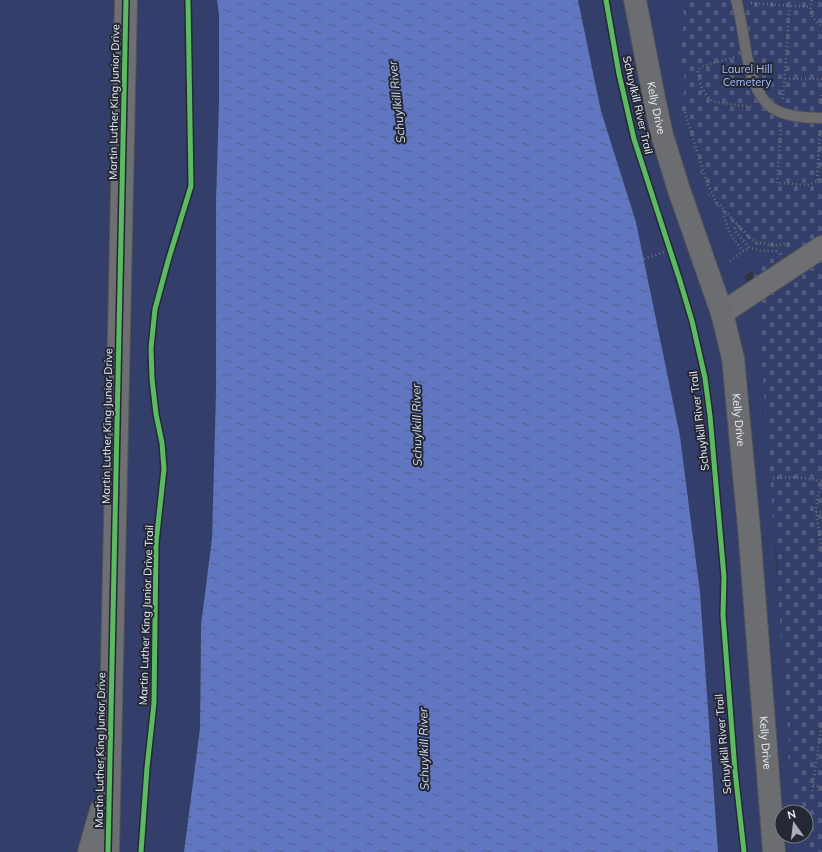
<svg xmlns="http://www.w3.org/2000/svg" width="822" height="852" font-family="Mulish,sans-serif">
<style>
.cemetery{fill:url(#cemetery-stones)}
.park{fill:#333f6a}
.water{fill:url(#water-ripples)}
.lines{fill:none;stroke-linecap:round;stroke-linejoin:round}
.service-casing{stroke:#515357;stroke-width:12}
.secondary-casing{stroke:#515357;stroke-width:24}
.primary-casing{stroke:#515357;stroke-width:24}
.path{stroke:#6d6e71;stroke-width:2.5;stroke-dasharray:1 3;stroke-linecap:butt}
.service{stroke:#6c6c6f;stroke-width:10}
.secondary{stroke:#6e6f72;stroke-width:22}
.primary{stroke:#6c6d71;stroke-width:22}
.cycleway-casing{stroke:#242834;stroke-width:8}
.cycleway{stroke:#5cba63;stroke-width:5}
.labels{text-anchor:middle;stroke-width:4;stroke-linejoin:round;paint-order:stroke}
.park-label{font-size:11px;fill:#a6bbfb;stroke:#242834}
.street-label{font-size:11px;fill:#eceff7;stroke:#242834}
.water-label{font-size:12px;font-style:italic;fill:#d1d8ee;stroke:#242834}
</style>
<defs>
<pattern id="cemetery-stones" width="16" height="16" patternUnits="userSpaceOnUse"><rect width="16" height="16" fill="#333f6a"/><path d="M2 7V4a2 2 0 0 1 4 0v3zM10 15v-3a2 2 0 0 1 4 0v3z" fill="#515b80"/></pattern>
<pattern id="water-ripples" width="26" height="14" patternUnits="userSpaceOnUse"><rect width="26" height="14" fill="#6076c0"/><path d="M2 4q2-2 4 0t4 0M15 11q2-2 4 0t4 0" fill="none" stroke="#55618b"/></pattern>
</defs>
<rect width="100%" height="100%" fill="#32343a"/>
<!-- cemetery -->
<path class="cemetery" d="M660,0H822V852H811L804,836H806V812H793L790,804L776,553L749,329L755,248L709,198L704,190L671,84Z"/>
<!-- park -->
<g class="park">
<path d="M0,0H217L219,15V101L216,200V391L212,538L201,625L200,728L184,852H0Z"/>
<path d="M578,0H680L684,14V24L678,55L684,72L685,85L681,108L706,190L712,201L749,240C760,248 771,250 784,247V252H782L744,276L767,310L762,313L759,321L788,733L790,747L788,758L791,785L790,804L793,812H782V836H804L811,852H718L700,592L680,436L636,222L601,111Z"/>
</g>
<!-- water -->
<path class="water" d="M217,0H578L601,111L636,222L680,436L700,592L718,852H184L200,728L201,625L212,538L216,391V200L219,101V15Z"/>
<g class="lines">
<defs>
<path id="service" d="M736,0C746,31 744,86 771,107C784,117 806,118 822,118"/>
<g id="secondary">
<path d="M722,313L822,247"/>
<path d="M89,852L101,810"/>
<path d="M108,852L126,0"/>
</g>
<g id="primary">
<path id="s1" d="M635,0L654,98L662,135L679,190L722,313L733,358L749,528L774,852"/>
</g>
</defs>
<!-- service casing -->
<use href="#service" class="service-casing"/>
<!-- secondary casing -->
<use href="#secondary" class="secondary-casing"/>
<!-- primary casing -->
<use href="#primary" class="primary-casing"/>
<!-- path -->
<g class="path">
<path d="M812,0C808,11 812,20 822,26"/>
<path d="M751,3L810,7"/>
<path d="M734,57L701,67L698,70C698,81 704,97 715,102L751,107"/>
<path d="M785,79H822"/>
<path d="M783,99L790,0"/>
<path d="M821,104L822,95"/>
<path d="M685,112L707,183L716,201L748,236L756,242L769,245H779L791,243"/>
<path d="M781,126L777,183L808,185L822,179"/>
<path d="M817,180L820,131"/>
<path d="M724,216L730,234L743,251"/>
<path d="M738,225L735,228V231L750,248L761,251H778"/>
<path d="M644,259L670,250"/>
<path d="M730,261L743,251L750,248"/>
<path d="M773,478L796,477L822,481"/>
<path d="M822,484L817,499L816,512L822,552"/>
<path d="M816,512H822"/>
<path d="M813,785L822,787"/>
<path d="M812,791L822,721"/>
</g>
<!-- service -->
<use href="#service" class="service"/>
<!-- secondary -->
<use href="#secondary" class="secondary"/>
<!-- primary -->
<use href="#primary" class="primary"/>
<defs>
<g id="cycleway">
<path d="M606,0L619,74L634,139L680,281L692,321L705,378L710,416L724,577L723,615L735,771L744,852"/>
<path d="M108,852L126,0"/>
<path d="M141,852L147,768L154,703L156,543L164,469L162,443L156,414L152,379L151,348L155,309L168,261L191,186L188,0"/>
</g>
</defs>
<!-- cycleway casing -->
<use href="#cycleway" class="cycleway-casing"/>
<!-- cycleway -->
<use href="#cycleway" class="cycleway"/>
</g>
<g class="labels">
<!-- park labels -->
<g class="park-label">
<text x="747" y="73">Laurel Hill<tspan x="747" dy="13">Cemetery</tspan></text>
</g>
<!-- street labels -->
<g class="street-label">
<text transform="translate(114 102) rotate(-89)" y="4">Martin Luther King Junior Drive</text>
<text transform="translate(638 105) rotate(77)" y="4">Schuylkill River Trail</text>
<text dy="4" stroke="none"><textPath href="#s1" startOffset="110">Kelly Drive</textPath></text>
<text dy="4" stroke="none"><textPath href="#s1" startOffset="434">Kelly Drive</textPath></text>
<text transform="translate(699 421) rotate(-97)" y="4">Schuylkill River Trail</text>
<text transform="translate(107 426) rotate(-89)" y="4">Martin Luther King Junior Drive</text>
<text transform="translate(146 615) rotate(-88)" y="4">Martin Luther King Junior Drive Trail</text>
<text dy="4" stroke="none"><textPath href="#s1" startOffset="758">Kelly Drive</textPath></text>
<text transform="translate(723 744) rotate(-95)" y="4">Schuylkill River Trail</text>
<text transform="translate(100 750) rotate(-89)" y="4">Martin Luther King Junior Drive</text>
</g>
<!-- water labels -->
<g class="water-label">
<text transform="translate(397 102) rotate(-96)" y="4">Schuylkill River</text>
<text transform="translate(417 425) rotate(-91)" y="4">Schuylkill River</text>
<text transform="translate(424 749) rotate(-91)" y="4">Schuylkill River</text>
</g>
</g>
<!-- north arrow -->
<g transform="translate(794 824) rotate(346)"><circle r="19" fill="#242834" stroke="#747882"/>
<path d="M0-3L7 15L0 10L-7 15Z" fill="#abaeb5"/>
<text y="-6" font-size="11" font-weight="bold" text-anchor="middle" fill="#eceff7">N</text>
</g>
</svg>
